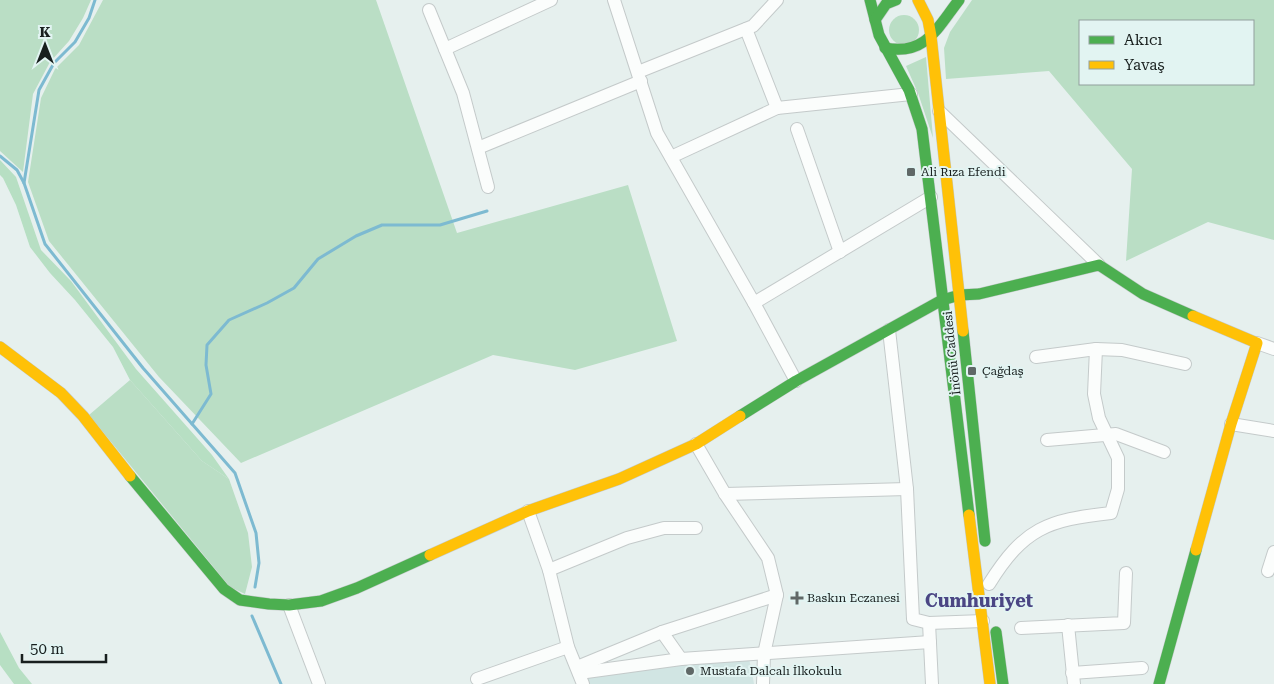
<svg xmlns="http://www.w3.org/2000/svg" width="1274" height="684" font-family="'Roboto Serif',serif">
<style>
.built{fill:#d1e5e3}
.green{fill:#badec5;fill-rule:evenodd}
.forest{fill:#b7dfc3}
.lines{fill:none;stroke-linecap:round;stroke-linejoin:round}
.stream{stroke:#7dbad1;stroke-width:3}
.street-casing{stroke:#c4caca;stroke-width:14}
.fast-casing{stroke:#c4caca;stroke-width:12}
.slow-casing{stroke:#c4caca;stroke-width:12}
.street{stroke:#fbfdfc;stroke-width:12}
.fast{stroke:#4caf50;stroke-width:11}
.slow{stroke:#ffc107;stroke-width:11}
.poi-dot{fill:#606867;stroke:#e2f4f2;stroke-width:2}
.labels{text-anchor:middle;stroke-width:4;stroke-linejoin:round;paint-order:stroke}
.poi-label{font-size:12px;fill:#181f1e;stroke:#e2f4f2;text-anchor:start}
.street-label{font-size:12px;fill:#181f1e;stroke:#e2f4f2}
.district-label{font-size:18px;font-weight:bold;fill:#4b4684;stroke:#e2f4f2}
</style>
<rect width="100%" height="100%" fill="#e6f0ee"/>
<!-- built -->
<path class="built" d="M749,658L754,684H588L586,674Z"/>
<!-- green -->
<g class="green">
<path d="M0,0H91L83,18L69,41L50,62L33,94L23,172L0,151Z"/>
<path d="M103,0H376L457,233L628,185L677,341L575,370L493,355L241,463L159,377L49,241L28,182L41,98L55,69L79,45Z"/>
<path d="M972,0H1274V240L1208,222L1126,261L1132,169L1049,71L946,79L944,48L950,32ZM1080,21H1253V84H1080Z"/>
<circle cx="904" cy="30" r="15"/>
<path d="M926,57L933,138L918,93L906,66Z"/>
<path d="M130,380L202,461L229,479L248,533L252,567L245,594L230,587L89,415Z"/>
</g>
<!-- forest -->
<g class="forest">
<path d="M0,160L16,177L41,250L71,281L136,369L212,455L229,479L202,461L130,380L113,347L75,300L50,273L30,247L16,205L3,178L0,175Z"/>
<path d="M0,632L19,668L32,684H14L0,665Z"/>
</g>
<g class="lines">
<!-- stream -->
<g class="stream">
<path d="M0,156L17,170L24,183L45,244L143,368L235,473L256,533L259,563L255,587"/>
<path d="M24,183L39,90L54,63L75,42L89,18L95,0"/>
<path d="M192,424L211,394L206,365L207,345L229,320L267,303L294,288L318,259L356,236L382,225H440L487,211"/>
<path d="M252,616L281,684"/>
</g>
<defs>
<g id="street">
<path d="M614,0L657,133L754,303L796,381"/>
<path d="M429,10L463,93L488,187"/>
<path d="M445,49L551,0"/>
<path d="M638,72L753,26L777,0"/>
<path d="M777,108L911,94"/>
<path d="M939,111L1099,265"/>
<path d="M797,129L840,252"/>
<path d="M478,148L641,81"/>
<path d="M671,157L777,108L746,29"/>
<path d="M754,303L931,197"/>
<path d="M889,330L907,489L913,619L929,623L932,684"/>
<path d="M1257,343L1274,349"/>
<path d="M1036,357L1096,349L1122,350L1185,364"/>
<path d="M1231,424L1274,431"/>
<path d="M1047,440L1116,434L1164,452"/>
<path d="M696,444L725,494L768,558L777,595L764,654L763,684"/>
<path d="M725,494L907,489"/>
<path d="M528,511L549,570L568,647L583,684"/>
<path d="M549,570L627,538L664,528H696"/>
<path d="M1268,571L1274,552"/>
<path d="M989,584C1024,528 1047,520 1111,513L1118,489V458L1099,418L1094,394L1096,349"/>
<path d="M289,605L319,684"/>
<path d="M929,623L983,621"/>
<path d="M1068,625L1074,684"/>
<path d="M1021,628L1124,623L1126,573"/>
<path d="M662,632L681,659"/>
<path d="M577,667L662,632L777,595"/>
<path d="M579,673L681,659L930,642"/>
<path d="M1072,673L1142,668"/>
<path d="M477,679L568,647"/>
</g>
<g id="fast">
<path d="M870,0L879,35L909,90L922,129L969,515"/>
<path d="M875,20L886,4L896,0"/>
<path d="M885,48C926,56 937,28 959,0"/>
<path d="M963,331L985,541"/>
<path d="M740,416L796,381L942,300L960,295L979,294L1099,265L1143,294L1193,316"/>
<path d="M130,476L224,589L240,600L269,604L289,605L321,601L357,588L430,555"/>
<path d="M996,632L1003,684"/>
<path d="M1159,684L1196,550"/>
</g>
<g id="slow">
<path d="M918,0L928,20L931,36L963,331"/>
<path d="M1193,316L1257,343L1231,424L1196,550"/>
<path d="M0,347L61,393L83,416L130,476"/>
<path d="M969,515L990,684"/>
<path d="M430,555L528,511L619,479L696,444L740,416"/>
</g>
</defs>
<!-- street casing -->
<use href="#street" class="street-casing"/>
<!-- fast casing -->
<use href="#fast" class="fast-casing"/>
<!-- slow casing -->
<use href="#slow" class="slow-casing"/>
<!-- street -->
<use href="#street" class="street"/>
<!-- fast -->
<use href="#fast" class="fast"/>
<!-- slow -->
<use href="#slow" class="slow"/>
</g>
<!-- markers -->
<g class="poi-dot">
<rect x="906" y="167" width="10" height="10" rx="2.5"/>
<rect x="967" y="366" width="10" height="10" rx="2.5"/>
<path d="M794.5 590.5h5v5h5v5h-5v5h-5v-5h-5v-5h5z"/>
<circle cx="690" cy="671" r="5"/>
</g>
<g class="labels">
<!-- poi labels -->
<g class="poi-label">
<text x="921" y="176">Ali Rıza Efendi</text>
<text x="982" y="375">Çağdaş</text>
<text x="807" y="602">Baskın Eczanesi</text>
<text x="700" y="675">Mustafa Dalcalı İlkokulu</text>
</g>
<!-- street labels -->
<g class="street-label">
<text transform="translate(952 353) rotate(-96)" y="4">İnönü Caddesi</text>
</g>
<!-- district labels -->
<g class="district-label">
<text x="979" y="607">Cumhuriyet</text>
</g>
</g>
<!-- legend -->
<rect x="1079" y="20" width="175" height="65" fill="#e2f4f2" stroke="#919f9d"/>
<rect x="1089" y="36" width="25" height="8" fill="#4caf50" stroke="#919f9d"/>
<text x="1124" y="45" font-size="15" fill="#181f1e">Akıcı</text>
<rect x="1089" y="61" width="25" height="8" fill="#ffc107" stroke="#919f9d"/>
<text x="1124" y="70" font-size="15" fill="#181f1e">Yavaş</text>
<!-- north arrow -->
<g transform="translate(45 45)" stroke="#e2f4f2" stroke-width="4" paint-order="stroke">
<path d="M0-4L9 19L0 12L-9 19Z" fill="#181f1e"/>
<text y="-8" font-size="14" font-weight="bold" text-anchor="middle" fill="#181f1e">K</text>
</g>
<!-- scale -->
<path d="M22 654v8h84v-8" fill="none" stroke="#181f1e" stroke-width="2.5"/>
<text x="30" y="654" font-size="15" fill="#181f1e" stroke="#e2f4f2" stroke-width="4" paint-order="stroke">50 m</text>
</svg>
